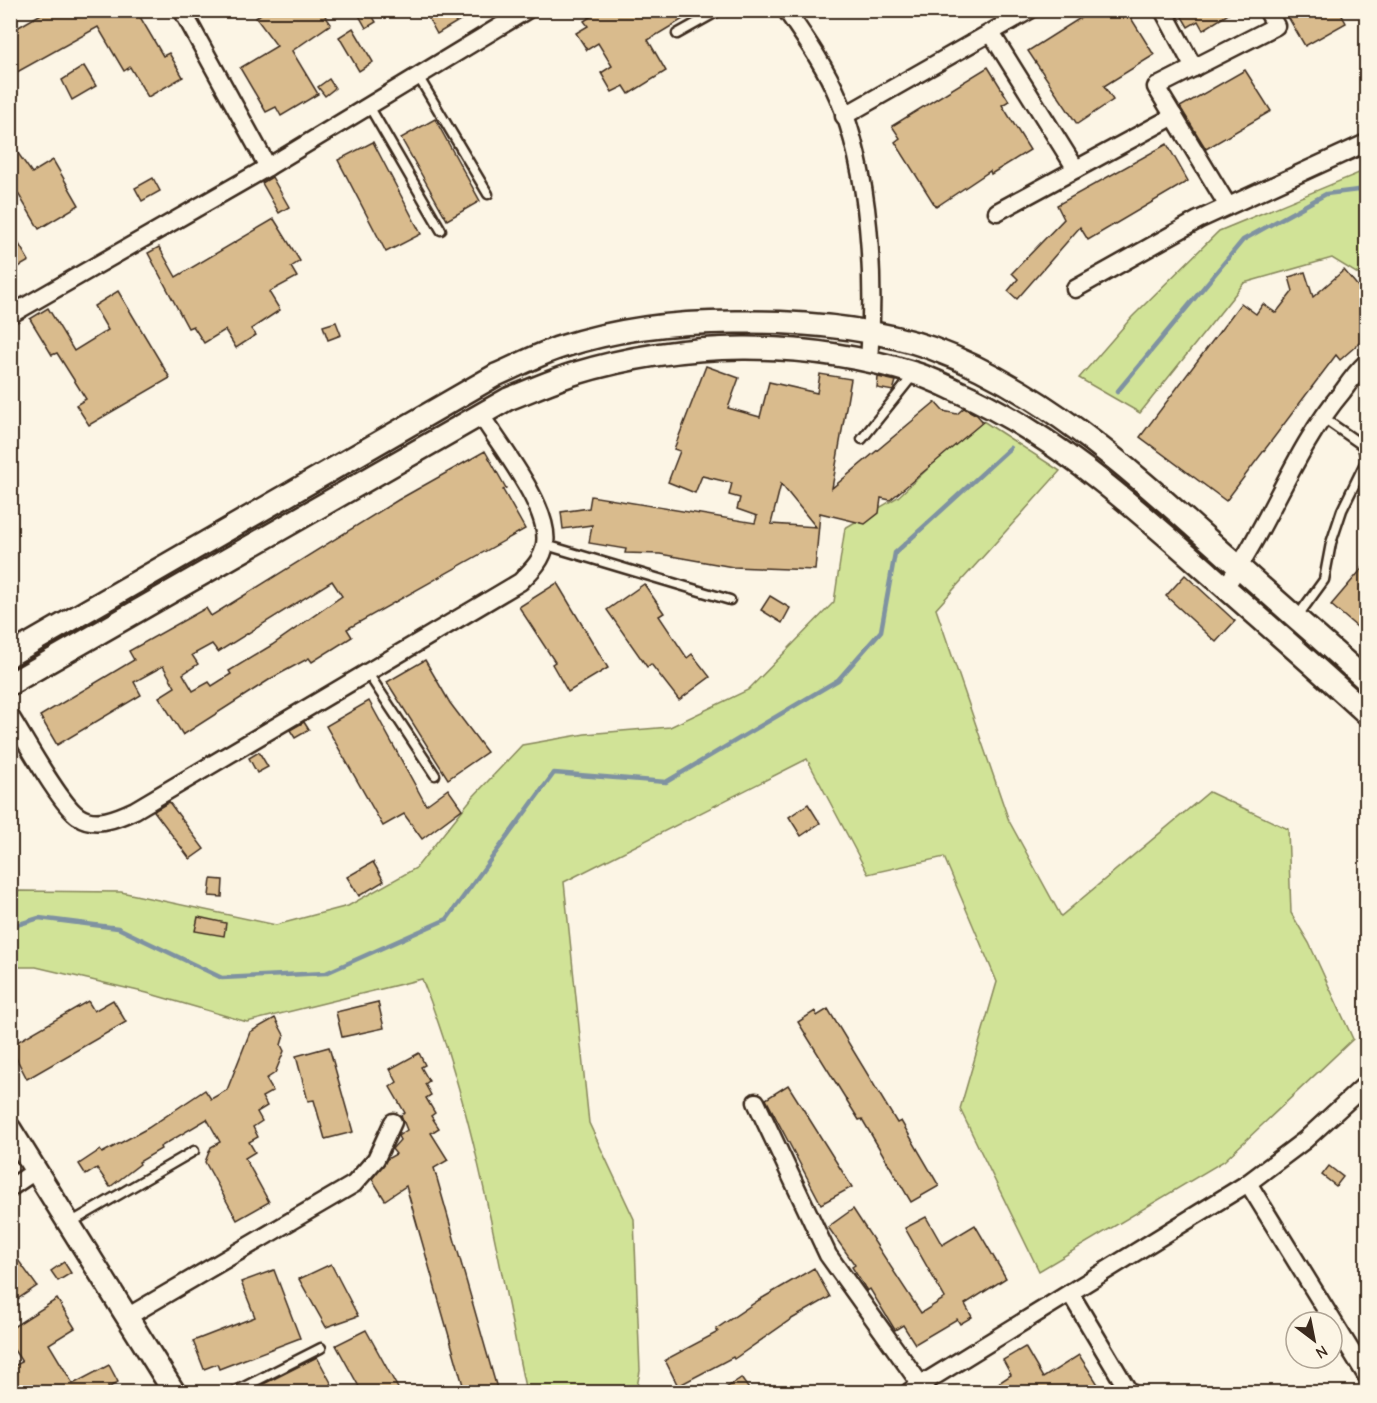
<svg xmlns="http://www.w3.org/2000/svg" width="1377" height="1403" font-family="'Comic Neue',sans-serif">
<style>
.green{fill:#d1e397;stroke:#86865a;stroke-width:1.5}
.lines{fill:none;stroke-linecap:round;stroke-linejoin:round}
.stream{stroke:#7f92a1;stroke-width:4.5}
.building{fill:#d9bb8d;stroke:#3b2a1e;stroke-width:1.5;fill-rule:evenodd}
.service-casing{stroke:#3b2a1e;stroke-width:13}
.minor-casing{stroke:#3b2a1e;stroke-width:21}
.tertiary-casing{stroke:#3b2a1e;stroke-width:26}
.service{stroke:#fcf5e5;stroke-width:8}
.minor{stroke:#fcf5e5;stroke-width:16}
.tertiary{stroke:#fcf5e5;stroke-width:21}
</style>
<rect width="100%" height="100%" fill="#fcf5e5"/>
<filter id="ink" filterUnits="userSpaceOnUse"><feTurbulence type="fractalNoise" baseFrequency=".0167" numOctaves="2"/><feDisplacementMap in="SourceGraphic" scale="12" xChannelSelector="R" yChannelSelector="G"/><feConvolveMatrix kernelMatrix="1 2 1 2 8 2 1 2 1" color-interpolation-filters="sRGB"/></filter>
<g filter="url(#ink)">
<!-- green -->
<g class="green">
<path d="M1366,170V279L1332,258L1244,283L1140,413L1079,378L1132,317L1219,231Z"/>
<path d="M980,419L1060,471L936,609L1009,821L1061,916L1209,792L1288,829L1291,913L1309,943L1353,1039L1224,1161L1039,1271L960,1109L997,982L944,857L868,874L807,759L564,882L589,1123L634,1219L640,1371L636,1392H526C497,1255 474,1109 422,979L247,1022L147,993L36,967H11V894L18,891L121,892L276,925L348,906L416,868L472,798L522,745L585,734L670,727L748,690L834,602L845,528L898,497Z"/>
</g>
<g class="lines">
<!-- stream -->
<g class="stream">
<path d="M1117,392L1243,240L1326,194L1366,189"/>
<path d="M10,927L39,918L118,928L222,978L326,973L447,919L554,773L666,782L838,680L881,631L895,553L1010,448"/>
</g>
</g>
<!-- building -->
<g class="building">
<path d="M48,10H136L163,56L169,53L183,77L148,97L130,67L124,71L98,27L10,76V32Z"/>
<path d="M266,10H321L331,24L292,51L318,94L281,116L276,107L266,112L240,68L277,46L256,18Z"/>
<path d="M356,10H369L376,22L366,28Z"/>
<path d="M424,10H477L437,34Z"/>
<path d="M601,10H698L648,40L666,71L629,94L624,86L612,92L601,73L612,66L598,43L587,50L576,33L588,26L584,21Z"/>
<path d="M1093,10H1126L1154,55L1104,86L1113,100L1077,124L1028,51Z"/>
<path d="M1178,10H1235L1203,30L1198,21L1188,27Z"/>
<path d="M1284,10H1339L1346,23L1305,46Z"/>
<path d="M353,28L373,62L359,71L339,37Z"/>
<path d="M84,66L96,86L72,100L62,80Z"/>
<path d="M988,67L1009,101L1002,105L1030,150L991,174L990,171L936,207L895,142L900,138L892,126Z"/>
<path d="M1245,70L1271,111L1206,149L1180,107Z"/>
<path d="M329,79L335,88L325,96L318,87Z"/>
<path d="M435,119L480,201L447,220L401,138Z"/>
<path d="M10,142L32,173L53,160L79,205L39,229L10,180Z"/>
<path d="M373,142L421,234L386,252L338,160Z"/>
<path d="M1167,144L1188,181L1088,240L1080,227L1017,299L1008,291L1018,279L1012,273L1064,219L1057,205Z"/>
<path d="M272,177L289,207L279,213L262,183Z"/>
<path d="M153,178L160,191L142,201L135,188Z"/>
<path d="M274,219L300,261L291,267L297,277L269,292L280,310L251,329L256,335L236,348L225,330L204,343L193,326L188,328L148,253L159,247L176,277Z"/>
<path d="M10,229L29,261L10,272Z"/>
<path d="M1344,270L1366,296V337L1340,360L1336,355L1226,501L1140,437L1241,303L1256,314L1263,304L1276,313L1293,291L1289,277L1305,272L1313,297Z"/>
<path d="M118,291L170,378L89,425L76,405L86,399L57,353L52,355L30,319L48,308L74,351L108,330L94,306Z"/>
<path d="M336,322L341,335L328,340L323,326Z"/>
<path d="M706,366L739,378L728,408L760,417L769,382L817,393L820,374L851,379L832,488L935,402L943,411L957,414L964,408L977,415L983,422L890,500L881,498L879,513L865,524L820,513L815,570L733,567L660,554L625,553L626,549L589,543L592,525L563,529L561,512L589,508L591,496L755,523L757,516L737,509L740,498L729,495L732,483L702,476L695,493L668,482L680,451L674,449ZM781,484L816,527L771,524Z"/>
<path d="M878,377L896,381L893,391L877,388Z"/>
<path d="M485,451L506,488L503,490L525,529L347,629L352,637L312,662L309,658L272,678L183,735L159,697L175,687L163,666L134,682L141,695L57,745L40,716L134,660L129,651L206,608L211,616L398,500ZM332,581L342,596L272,645L229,671L231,674L212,686L209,682L193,691L183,674L198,664L192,655L212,644L218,652Z"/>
<path d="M1366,564V616L1357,627L1331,605Z"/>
<path d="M1185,575L1235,621L1216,642L1166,596Z"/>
<path d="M557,583L608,668L568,692L552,664L555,662L519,607Z"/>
<path d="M644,584L664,613L659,616L687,658L692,654L710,677L679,700L651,664L647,667L607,610Z"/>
<path d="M770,596L790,608L782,623L761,610Z"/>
<path d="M425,660L450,703L487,752L448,779L387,682Z"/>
<path d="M369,701L426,805L448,789L462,809L422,839L404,814L383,826L326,726Z"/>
<path d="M304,722L309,730L295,738L290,730Z"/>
<path d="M259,752L268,767L257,773L249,758Z"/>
<path d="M169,802L204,849L190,859L154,811Z"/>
<path d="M808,804L820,823L801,836L789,817Z"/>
<path d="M373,862L384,881L359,896L347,877Z"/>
<path d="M211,879L223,880L222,897L209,896Z"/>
<path d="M198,917L226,923L224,936L195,931Z"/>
<path d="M113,1000L126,1022L27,1079L10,1046L88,1001L94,1011Z"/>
<path d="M378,1002L384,1028L342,1037L336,1012Z"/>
<path d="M828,1009L897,1123L901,1121L939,1186L911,1202L862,1119L859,1120L798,1022L815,1011L817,1016Z"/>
<path d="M275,1018L284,1035L281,1045L284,1051L275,1073L266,1079L273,1091L262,1097L267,1106L257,1112L262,1121L253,1127L258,1137L249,1142L255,1152L245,1158L269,1202L237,1220L205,1162L211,1147L220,1142L207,1119L160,1147L161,1149L139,1162L140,1164L110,1187L97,1168L86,1175L79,1164L100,1150L102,1153L148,1128L205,1090L211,1099L227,1090L250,1032Z"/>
<path d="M329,1047L353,1132L325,1139L314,1100L308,1101L296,1056Z"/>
<path d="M419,1053L425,1065L421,1067L429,1081L425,1084L431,1095L426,1098L435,1113L431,1116L439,1128L431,1133L448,1160L434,1168L498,1392H465L406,1186L385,1200L372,1179L387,1159L396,1154L392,1149L400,1140L398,1136L407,1130L401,1115L405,1113L390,1087L397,1082L390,1069Z"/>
<path d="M788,1085L852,1187L821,1204L766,1099Z"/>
<path d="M1329,1166L1343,1177L1336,1186L1322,1175Z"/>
<path d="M853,1209L921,1313L945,1298L905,1228L926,1217L942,1245L975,1225L1006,1278L965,1304L972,1317L960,1324L957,1319L915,1344L903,1325L895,1330L870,1289L867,1291L852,1267L855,1265L828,1227Z"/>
<path d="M10,1249L37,1286L10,1304Z"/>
<path d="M64,1262L71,1273L58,1281L51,1271Z"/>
<path d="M331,1264L358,1316L326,1327L299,1279Z"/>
<path d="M814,1268L830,1297L790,1320L734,1359L733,1357L678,1386L665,1360L718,1332L716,1329L759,1300Z"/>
<path d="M274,1270L300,1338L219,1369L217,1364L204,1369L193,1341L255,1317L241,1282Z"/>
<path d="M57,1299L75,1328L49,1344L73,1384L109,1365L118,1382L108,1388L110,1392H10V1368L22,1362L10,1344V1329Z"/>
<path d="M366,1330L400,1392H362L336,1345Z"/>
<path d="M1025,1347L1043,1378L1079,1355L1103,1392H985L1011,1375L1003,1360Z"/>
<path d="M317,1357L336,1392H247H248Z"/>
<path d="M741,1378L751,1392H720Z"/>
</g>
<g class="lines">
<defs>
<g id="service">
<path d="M677,34L720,10"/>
<path d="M418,76L488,194"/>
<path d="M369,106L441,230"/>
<path d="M1322,417L1362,445L1366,457"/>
<path d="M862,439L915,373"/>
<path d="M546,545L730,600"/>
<path d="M1297,617L1324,580L1331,543L1342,510L1366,461"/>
<path d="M1358,671L1366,659"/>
<path d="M367,672L435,775"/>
<path d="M70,1223L194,1151"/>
<path d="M234,1392L321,1348"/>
</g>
<g id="minor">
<path d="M182,10L268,167"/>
<path d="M786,10C805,38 825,66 838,97C871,174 875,280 869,362"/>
<path d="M1163,10L1194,68"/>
<path d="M991,33L1076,169"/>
<path d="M844,116L1030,10"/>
<path d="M1228,206L1156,87L1276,26L1267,10"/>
<path d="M997,212L1174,116"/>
<path d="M1075,289L1198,220L1366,143"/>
<path d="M10,315L268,167L527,10"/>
<path d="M1225,587C1270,525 1293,450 1343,391C1350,381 1357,371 1366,363"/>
<path d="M10,716C24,738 60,804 78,816C95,828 118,818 135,810L520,582C531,571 543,560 545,544C551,509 499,444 480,414"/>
<path d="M756,1102L828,1255L926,1392"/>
<path d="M1248,1183L1366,1375"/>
<path d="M10,1188L35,1171"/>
<path d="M1070,1293L1129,1392"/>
<path d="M127,1317L354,1184L376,1159L393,1122"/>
<path d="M909,1392L1248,1183L1305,1140L1366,1084"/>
</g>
<g id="tertiary">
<path d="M10,655L496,375C517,366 539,354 561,347C621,327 685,321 748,322C809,322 873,328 931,348C1051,392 1145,484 1239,567C1281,605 1324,642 1366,680"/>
<path d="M10,684L508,399C529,391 551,381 573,374C684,340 803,339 914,373C928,377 942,384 955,390C1053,433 1132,505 1211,575C1263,621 1315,666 1366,713"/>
<path d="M10,1129L174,1392"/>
</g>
</defs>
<!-- service casing -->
<use href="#service" class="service-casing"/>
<!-- minor casing -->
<use href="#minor" class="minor-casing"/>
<!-- tertiary casing -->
<use href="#tertiary" class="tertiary-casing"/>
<!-- service -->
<use href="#service" class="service"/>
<!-- minor -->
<use href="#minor" class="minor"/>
<!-- tertiary -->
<use href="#tertiary" class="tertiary"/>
</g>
</g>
<!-- margin -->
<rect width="1377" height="1403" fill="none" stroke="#fcf5e5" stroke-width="36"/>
<rect x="18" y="18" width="1341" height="1367" fill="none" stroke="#3b2a1e" stroke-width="2" filter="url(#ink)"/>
<!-- north arrow -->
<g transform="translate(1314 1340) rotate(148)"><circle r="28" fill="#fcf5e5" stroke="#afa495" stroke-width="1.5"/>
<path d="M0-4.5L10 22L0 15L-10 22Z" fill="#3b2a1e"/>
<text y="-9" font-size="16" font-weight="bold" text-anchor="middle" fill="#3b2a1e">N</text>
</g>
</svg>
